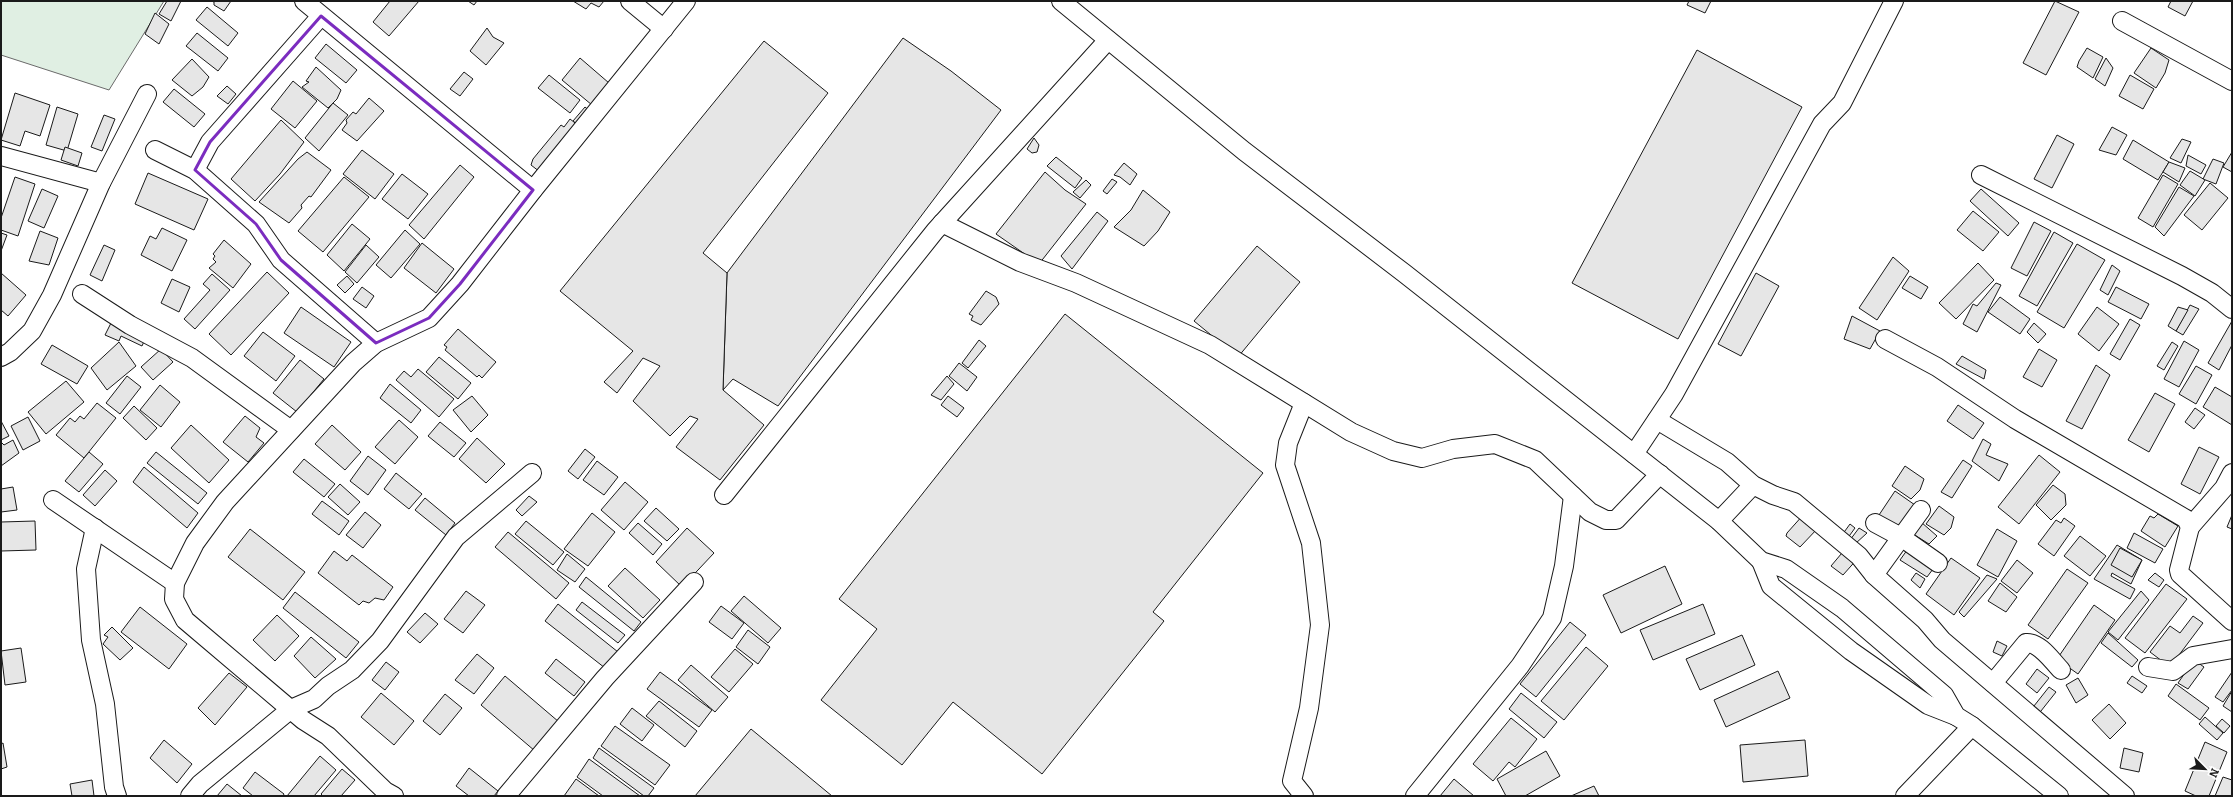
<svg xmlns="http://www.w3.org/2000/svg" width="2233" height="797" font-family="Bitter,serif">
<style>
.green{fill:#e0efe3;stroke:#6a6a6a}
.building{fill:#e6e6e6;stroke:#1a1a1a}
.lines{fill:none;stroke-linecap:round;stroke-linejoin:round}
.minor-casing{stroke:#1a1a1a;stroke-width:20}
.minor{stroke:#fff;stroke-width:18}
.marked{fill:none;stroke:#7b2cbf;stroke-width:3;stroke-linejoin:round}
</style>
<rect width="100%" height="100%" fill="#fff"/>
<!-- green -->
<path class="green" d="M1,1H164L109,90L1,55Z"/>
<!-- building -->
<g class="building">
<path d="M167,1H181L171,21L159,14Z"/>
<path d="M212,1H231L224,11L214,5V2Z"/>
<path d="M390,1H419L389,36L373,22Z"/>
<path d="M468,1H477L474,5Z"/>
<path d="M573,1H604L599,7L591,3L586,9Z"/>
<path d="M1689,1H1711L1705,13L1687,5Z"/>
<path d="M2055,1L2079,12L2046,75L2023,63Z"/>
<path d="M2171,1H2193L2185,16L2168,7Z"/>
<path d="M207,7L238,33L228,46L196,20Z"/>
<path d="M155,13L169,24L159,44L145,34Z"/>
<path d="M487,28L493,37L504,43L486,65L470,51Z"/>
<path d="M197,33L228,58L218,71L186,46Z"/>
<path d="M903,38L951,71L1001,110L778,406L733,379L723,390L727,273Z"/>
<path d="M764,41L828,93L703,253L727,273L723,390L764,425L720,480L676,447L698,419L690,416L670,436L633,401L660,366L643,358L617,393L604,382L633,351L560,291Z"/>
<path d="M326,44L357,70L346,83L315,58Z"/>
<path d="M2087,48L2103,57L2093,78L2077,67L2079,61Z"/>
<path d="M2151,48L2169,60L2165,73L2156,88L2134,73Z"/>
<path d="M1697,50L1802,107L1678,339L1572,283Z"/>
<path d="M580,58L609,83L592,105L562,80Z"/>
<path d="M2106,58L2113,68L2105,86L2095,79Z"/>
<path d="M192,59L209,77L203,87L192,96L172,80Z"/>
<path d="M316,67L341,90L337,99L328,108L302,87L309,82L306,81Z"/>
<path d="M464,72L473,79L460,96L450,89Z"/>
<path d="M549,75L580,100L570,113L538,88Z"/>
<path d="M2130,75L2154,89L2143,109L2119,96Z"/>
<path d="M293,81L317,101L295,128L271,109Z"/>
<path d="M227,86L236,94L228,104L217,96Z"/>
<path d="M174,89L205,114L194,127L163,102Z"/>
<path d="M15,93L50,105L40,136L25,131L20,146L1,140Z"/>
<path d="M369,98L384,111L357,141L342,130L347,123L346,120L353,112L356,114Z"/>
<path d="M333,103L348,115L319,151L305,138Z"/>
<path d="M57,107L78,114L67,151L46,145Z"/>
<path d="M585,107L592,113L581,127L573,121Z"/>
<path d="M104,115L115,119L102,151L91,147Z"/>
<path d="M570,119L579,126L540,172L531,165L533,159L561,125L564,127Z"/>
<path d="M281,120L304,142L280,174L255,201L231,179Z"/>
<path d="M2112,127L2127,135L2116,155L2099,150Z"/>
<path d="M2057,135L2074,144L2052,188L2034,179Z"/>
<path d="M1034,138L1039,145L1037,152L1032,153L1027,149Z"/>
<path d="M2182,139L2191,142L2181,163L2170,158Z"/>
<path d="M2133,140L2169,162L2158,180L2123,159Z"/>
<path d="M65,147L82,153L78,166L61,160Z"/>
<path d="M362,150L394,174L375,199L343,174Z"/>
<path d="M307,152L331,170L311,197L309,196L301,205L302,208L289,223L259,202L298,159Z"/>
<path d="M2232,152V172L2223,167Z"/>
<path d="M2188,155L2206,165L2201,174L2186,166Z"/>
<path d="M1056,157L1082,178L1075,188L1047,166Z"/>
<path d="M2213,159L2224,163L2216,184L2203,179Z"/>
<path d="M2169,162L2185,168L2179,182L2163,172Z"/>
<path d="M1124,163L1137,174L1130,185L1120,177L1114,175Z"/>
<path d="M460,165L474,177L424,239L409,225Z"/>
<path d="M2190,171L2205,180L2195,196L2180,185Z"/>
<path d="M1045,172L1065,190L1086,204L1039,264L996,234Z"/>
<path d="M148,173L208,199L194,230L135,204Z"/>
<path d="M402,174L428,194L408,219L382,199Z"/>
<path d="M2163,175L2178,184L2153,227L2138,218Z"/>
<path d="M15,177L35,184L18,236L1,230V218Z"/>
<path d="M344,177L369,197L323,252L298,231Z"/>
<path d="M1112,179L1117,182L1107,194L1103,191Z"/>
<path d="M1086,180L1091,185L1080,198L1073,192Z"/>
<path d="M2210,183L2228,198L2202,230L2184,215Z"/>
<path d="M2179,187L2194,196L2164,236L2155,227Z"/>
<path d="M42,189L58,196L44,228L28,221Z"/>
<path d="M1981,189L2019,223L2008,236L1970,201Z"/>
<path d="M1143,190L1170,212L1158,231L1144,246L1114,227L1131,210Z"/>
<path d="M1973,211L1999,232L1983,251L1957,230Z"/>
<path d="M1097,212L1108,221L1072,269L1061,256Z"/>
<path d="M2034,222L2051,231L2027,276L2011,268Z"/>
<path d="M352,224L370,239L344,271L327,255Z"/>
<path d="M162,228L187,240L172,271L141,255L150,236L156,239Z"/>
<path d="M405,230L420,244L391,278L376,265Z"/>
<path d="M40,231L58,238L49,265L29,261Z"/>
<path d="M2054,232L2073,243L2037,306L2019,296Z"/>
<path d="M1,233L7,235L1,251Z"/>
<path d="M224,240L251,264L233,288L209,268L216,262L213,259L215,256L213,254Z"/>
<path d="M422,243L454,269L436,293L404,268Z"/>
<path d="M2077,244L2105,260L2064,328L2037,312Z"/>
<path d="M104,245L115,250L102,281L90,275Z"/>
<path d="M366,245L379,257L357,283L345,272Z"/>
<path d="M1257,246L1300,282L1238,357L1194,321Z"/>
<path d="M1893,257L1909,271L1877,320L1859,308Z"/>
<path d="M1978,263L1994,280L1956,319L1939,303Z"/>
<path d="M2112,265L2120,271L2108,295L2100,290Z"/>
<path d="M267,272L289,293L231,355L209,334Z"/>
<path d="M1,273L26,295L8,316L1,310Z"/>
<path d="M1756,273L1779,286L1741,356L1718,344Z"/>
<path d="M212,274L230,290L195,329L184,319L210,290L203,284Z"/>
<path d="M347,276L354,284L345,293L337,285Z"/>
<path d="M1910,276L1928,287L1921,299L1902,288Z"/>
<path d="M172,279L190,287L179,312L161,303Z"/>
<path d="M1996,283L2001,285L1977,332L1963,324L1973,304L1977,306Z"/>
<path d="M362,287L374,296L366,308L353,299Z"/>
<path d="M2116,287L2149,304L2141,319L2108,302Z"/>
<path d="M986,291L996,297L999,304L981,325L971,320L973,316L969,314Z"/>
<path d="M2000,297L2030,319L2020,334L1988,312Z"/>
<path d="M2190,305L2199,309L2183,335L2176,331Z"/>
<path d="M301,307L351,342L334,367L284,333Z"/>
<path d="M2097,307L2119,324L2099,351L2078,334Z"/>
<path d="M2178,307L2188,310L2176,331L2168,326Z"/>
<path d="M1065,314L1263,473L1153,612L1164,621L1042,774L953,702L902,765L821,700L877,629L839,599Z"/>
<path d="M1852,316L1880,331L1870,349L1844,339Z"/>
<path d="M2130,319L2140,325L2120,360L2110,354Z"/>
<path d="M112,321L146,337L142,346L121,336L119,341L105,335Z"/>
<path d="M2232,321V345L2219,370L2208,363Z"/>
<path d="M2034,323L2046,334L2038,343L2027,332Z"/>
<path d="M458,329L496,362L482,378L479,375L477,377L445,350L447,347L444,345Z"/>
<path d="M263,332L295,356L276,381L244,356Z"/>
<path d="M979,340L986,346L968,368L962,363Z"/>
<path d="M2184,341L2199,350L2179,387L2164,379Z"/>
<path d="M119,342L136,366L107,390L91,368Z"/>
<path d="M2172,342L2178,346L2164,370L2157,366Z"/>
<path d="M52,345L88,366L77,384L41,364Z"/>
<path d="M161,349L173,362L153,380L141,367Z"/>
<path d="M2039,349L2057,360L2042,387L2023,377Z"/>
<path d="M1962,356L1986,370L1984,379L1956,364Z"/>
<path d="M439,357L471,383L458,399L426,372Z"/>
<path d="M300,360L324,379L297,412L273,393Z"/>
<path d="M959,363L977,377L967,391L949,376Z"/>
<path d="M2096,365L2110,375L2082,429L2066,421Z"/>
<path d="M2196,366L2212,375L2196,404L2179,394Z"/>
<path d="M418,369L454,399L439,417L396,380L404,371L411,377Z"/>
<path d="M127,376L141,387L120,414L106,403Z"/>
<path d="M947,376L954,384L941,400L931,395Z"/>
<path d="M66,381L84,402L46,434L28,412Z"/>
<path d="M390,384L421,410L411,423L380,398Z"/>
<path d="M160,385L180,402L161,427L140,410Z"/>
<path d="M2215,387L2232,397V425L2203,407Z"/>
<path d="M2155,393L2175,404L2149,452L2128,440Z"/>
<path d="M472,396L488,415L471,432L453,410Z"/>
<path d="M948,396L964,408L957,417L941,405Z"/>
<path d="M97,403L116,418L84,458L56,435L70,418L75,422L80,416L84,419Z"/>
<path d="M1958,405L1984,423L1973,439L1947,421Z"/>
<path d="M134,406L157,428L146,440L123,418Z"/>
<path d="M2195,408L2205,415L2194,429L2185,422Z"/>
<path d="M245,416L260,428L256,437L264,443L248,462L223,442Z"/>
<path d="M28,417L40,441L23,450L11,426Z"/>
<path d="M399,420L418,437L395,464L375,447Z"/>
<path d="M1,421L9,436L1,440Z"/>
<path d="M440,422L466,443L454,457L428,436Z"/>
<path d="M191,425L229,460L209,483L171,448Z"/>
<path d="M332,425L361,452L345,470L315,444Z"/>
<path d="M477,438L505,464L486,483L459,459Z"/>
<path d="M1983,439L1991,444L1986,455L2008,464L1999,481L1972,461Z"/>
<path d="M13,440L19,453L1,466V442L4,445Z"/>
<path d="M2199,447L2219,457L2200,494L2181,484Z"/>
<path d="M585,449L595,457L578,479L568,471Z"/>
<path d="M89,452L103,464L79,492L65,481Z"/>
<path d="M156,452L207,493L198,504L147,463Z"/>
<path d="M2039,455L2060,472L2019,524L1998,507Z"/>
<path d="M368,456L386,470L368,495L350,481Z"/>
<path d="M304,459L335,484L324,497L293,472Z"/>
<path d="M1963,460L1972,466L1952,498L1941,492Z"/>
<path d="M597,461L618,477L604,495L583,480Z"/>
<path d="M1905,466L1924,479L1920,490L1911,499L1892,486Z"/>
<path d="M144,467L198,513L187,528L133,482Z"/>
<path d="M105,470L117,481L95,506L83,495Z"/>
<path d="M396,473L422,494L409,509L384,489Z"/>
<path d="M625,482L648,502L624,530L601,510Z"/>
<path d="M340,484L360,502L348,515L328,497Z"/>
<path d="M2053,485L2065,494L2066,505L2051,520L2036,505Z"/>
<path d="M13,487L17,510L1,512V489Z"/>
<path d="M1895,491L1915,505L1909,517L1895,528L1879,515Z"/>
<path d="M529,496L537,502L522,516L516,510Z"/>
<path d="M425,498L455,523L446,535L415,510Z"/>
<path d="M322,501L349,521L339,535L312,514Z"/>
<path d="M1939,506L1954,517L1951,528L1944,535L1926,524Z"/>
<path d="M656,508L679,529L667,541L644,521Z"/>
<path d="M365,512L381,525L363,548L346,535Z"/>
<path d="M592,513L615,532L588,566L564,549Z"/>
<path d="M1804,514L1818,528L1800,547L1786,536L1787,533Z"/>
<path d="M2158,514L2178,526L2165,547L2141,531L2150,516L2154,518Z"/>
<path d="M2232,515V529L2227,527Z"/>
<path d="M2064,518L2075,526L2054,556L2038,544L2056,520L2061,523Z"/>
<path d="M35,521L36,550L1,551V522Z"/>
<path d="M526,521L564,552L553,565L515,534Z"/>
<path d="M1921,522L1937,536L1929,544L1913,534Z"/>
<path d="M638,523L662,544L653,555L629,533Z"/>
<path d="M1850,524L1855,528L1847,539L1842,535Z"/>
<path d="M687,528L714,553L682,587L656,562Z"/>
<path d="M1859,528L1867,533L1855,544L1850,540Z"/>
<path d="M250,529L305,572L283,600L228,557Z"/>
<path d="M1997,529L2017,541L1998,577L1977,565Z"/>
<path d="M508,532L569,583L556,599L495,547Z"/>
<path d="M2134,533L2163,549L2155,563L2127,548Z"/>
<path d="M2080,536L2106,556L2090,576L2064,556Z"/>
<path d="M2117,545L2142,560L2131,584L2112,573L2111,576L2135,589L2130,599L2094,579Z"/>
<path d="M1910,546L1936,565L1927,577L1900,560Z"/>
<path d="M1847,547L1859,557L1843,575L1831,566Z"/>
<path d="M2120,548L2142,560L2132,577L2111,565Z"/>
<path d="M334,551L347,561L352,555L393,587L384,600L375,598L369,603L363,601L359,605L318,573Z"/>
<path d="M567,554L585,569L575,582L557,570Z"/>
<path d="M1951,558L1980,578L1954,615L1926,594Z"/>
<path d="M2017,560L2033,573L2017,593L2001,581Z"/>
<path d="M1665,566L1682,604L1621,633L1603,595Z"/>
<path d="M625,568L660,600L643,618L608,586Z"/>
<path d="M2067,569L2088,583L2048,639L2028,625Z"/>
<path d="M1916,573L1925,579L1920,588L1911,580Z"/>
<path d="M2155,573L2164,580L2159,587L2148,580Z"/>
<path d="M1987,575L1997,579L1964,617L1959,612Z"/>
<path d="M586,577L641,622L634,631L579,587Z"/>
<path d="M2000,583L2017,597L2006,612L1988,601Z"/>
<path d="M2166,584L2187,599L2145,653L2125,638Z"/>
<path d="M466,591L485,605L463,633L444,619Z"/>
<path d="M2141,591L2149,600L2118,640L2108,632Z"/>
<path d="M295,592L359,642L346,658L283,608Z"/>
<path d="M744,596L781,628L768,643L731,611Z"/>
<path d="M582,602L625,635L618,643L576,610Z"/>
<path d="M558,604L618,652L605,668L545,621Z"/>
<path d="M1703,604L1715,634L1653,660L1640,630Z"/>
<path d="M2094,605L2115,620L2078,674L2057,659Z"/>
<path d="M721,606L744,623L732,639L709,622Z"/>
<path d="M140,607L187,644L169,669L121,632Z"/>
<path d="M425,613L438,624L420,643L407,632Z"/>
<path d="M277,615L299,636L275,661L253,640Z"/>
<path d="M2193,616L2203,623L2170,667L2150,652L2170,626L2180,633Z"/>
<path d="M1570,622L1586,635L1536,697L1520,684Z"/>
<path d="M112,627L133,648L120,660L103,644L108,637L104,635Z"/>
<path d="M748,630L770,647L758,664L736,647Z"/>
<path d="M2108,633L2138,660L2132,667L2101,643Z"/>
<path d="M1742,635L1755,665L1700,690L1686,659Z"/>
<path d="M311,637L336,659L315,678L294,656Z"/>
<path d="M1997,641L2007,646L2002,656L1993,652Z"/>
<path d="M1586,647L1608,666L1564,720L1541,701Z"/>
<path d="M21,648L26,682L5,685L1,651Z"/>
<path d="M735,649L753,664L729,692L711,677Z"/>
<path d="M477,654L494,668L474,694L455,680Z"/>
<path d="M556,659L585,682L574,696L545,673Z"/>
<path d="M2194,660L2204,667L2188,689L2178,683Z"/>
<path d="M386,662L399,672L385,690L372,680Z"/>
<path d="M691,665L728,697L715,712L678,680Z"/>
<path d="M2037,669L2049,678L2037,693L2026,684Z"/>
<path d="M1778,671L1790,698L1726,727L1714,700Z"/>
<path d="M660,672L712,710L699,727L647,689Z"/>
<path d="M2232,672V690L2223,702L2215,697Z"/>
<path d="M229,673L247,687L215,725L198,708Z"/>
<path d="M505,676L559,722L535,751L481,705Z"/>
<path d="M2132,676L2147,686L2142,693L2127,683Z"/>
<path d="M2078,678L2088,695L2076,703L2066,685Z"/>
<path d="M2176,684L2209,708L2200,720L2168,696Z"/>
<path d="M2049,687L2056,692L2037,716L2030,711Z"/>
<path d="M2232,691V712L2223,706Z"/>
<path d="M381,693L414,721L394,745L361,717Z"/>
<path d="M1521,693L1557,722L1544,738L1509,709Z"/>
<path d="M445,694L462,708L440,735L423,721Z"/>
<path d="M659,701L697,731L685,747L646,716Z"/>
<path d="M2109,704L2126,723L2110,739L2092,720Z"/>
<path d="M632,708L654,725L642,741L620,724Z"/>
<path d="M2205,717L2223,733L2217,740L2199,724Z"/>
<path d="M1511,718L1537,739L1515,767L1509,762L1493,781L1473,764Z"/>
<path d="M2222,719L2230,726L2224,733L2216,726Z"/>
<path d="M615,726L670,765L655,785L601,746Z"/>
<path d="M751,729L832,796H695Z"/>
<path d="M164,740L192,764L177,783L150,758Z"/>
<path d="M1805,740L1808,776L1743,782L1740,745Z"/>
<path d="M2205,742L2227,752L2209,796H2196L2185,791Z"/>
<path d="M3,743L7,767L1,769V744Z"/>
<path d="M599,748L654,788L648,796H644L593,758Z"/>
<path d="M2124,748L2143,753L2139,772L2120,768Z"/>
<path d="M1546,751L1560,776L1525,796H1506L1497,779Z"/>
<path d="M320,756L336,770L314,796H287Z"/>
<path d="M589,759L640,796H603L577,777Z"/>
<path d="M469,768L498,791L494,796H469L456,786Z"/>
<path d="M342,769L355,780L341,796H323L321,794Z"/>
<path d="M255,772L284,794L283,796H253L243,788Z"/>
<path d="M2223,777L2232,780V796H2215Z"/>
<path d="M576,779L599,796H564Z"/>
<path d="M1454,779L1474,796H1440Z"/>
<path d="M92,780L94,796H72L70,784Z"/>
<path d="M227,784L242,796H217Z"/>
<path d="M1594,786L1599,796H1571Z"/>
</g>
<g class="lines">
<defs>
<g id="minor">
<path d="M304,1L533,190"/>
<path d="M630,1L664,29"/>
<path d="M1061,1L1244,151L1404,273L1719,521L1761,561L1786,569L1842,608L1944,695L1956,716L1972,726L2059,796"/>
<path d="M2122,21L2232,81"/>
<path d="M155,150L195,170L256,224L281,260L376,343"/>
<path d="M1,156L101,183"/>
<path d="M195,170L210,142L321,16"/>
<path d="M1981,175L2182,276L2212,293L2232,309"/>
<path d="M942,223L1020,262L1076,283L1210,345L1351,432L1393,451L1422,458L1453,449L1495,444L1535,460L1590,512L1606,520H1616L1660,474"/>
<path d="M82,294L130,325L192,358L291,430"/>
<path d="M1885,339L1937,367L2015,419L2186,519L2190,527L2179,570L2180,574L2232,621"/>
<path d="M1,357L10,352L32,331L52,295L101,183L147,94"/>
<path d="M1304,403L1288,443L1285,465L1311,543L1320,625L1309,708L1292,781L1304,796"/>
<path d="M1657,420L1727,462L1753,485L1773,495L1794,502L1859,556L1874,575L1925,620L1942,640L2125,796"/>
<path d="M1634,454L1674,394L1822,124L1842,103L1894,1"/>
<path d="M724,495L935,231L1108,40"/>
<path d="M53,500L175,583"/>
<path d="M1719,521L1753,485"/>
<path d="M1875,523L1901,537L1938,563"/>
<path d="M2190,527L2224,488L2232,473"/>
<path d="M95,528L86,569L91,640L105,704L114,787L117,796"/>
<path d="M1761,561L1771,586L1851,651L1928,705L1956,716"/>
<path d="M1874,575L1921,510"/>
<path d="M2148,667L2173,671L2193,656L2232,649"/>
<path d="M1993,683L2026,643C2040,642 2052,661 2061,670"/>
<path d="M190,796L200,784L291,709L314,699L328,686L352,670L380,641L456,537L532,473"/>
<path d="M394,796L385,791L328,736L303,720L185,620L174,599L175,583L195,543L225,502L353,363L376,343L429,318L460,284L533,190L686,1"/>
<path d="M506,796L605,678L694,582"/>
<path d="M1415,796L1520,666L1552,618L1564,566L1573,496"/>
<path d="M1905,796L1972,726"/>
</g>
</defs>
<!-- minor casing -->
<use href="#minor" class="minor-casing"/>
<!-- minor -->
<use href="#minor" class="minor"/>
</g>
<!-- marked area -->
<path class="marked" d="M321,16L533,190L460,284L429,318L376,343L281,260L256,224L195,170L210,142Z"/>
<!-- border -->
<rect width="2233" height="797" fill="none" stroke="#1a1a1a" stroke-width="4"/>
<!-- north arrow -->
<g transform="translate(2205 769) rotate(114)" stroke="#ffffff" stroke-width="3" paint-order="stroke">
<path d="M0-3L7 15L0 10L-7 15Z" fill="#1a1a1a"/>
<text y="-6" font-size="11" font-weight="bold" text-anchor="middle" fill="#1a1a1a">N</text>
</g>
</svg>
